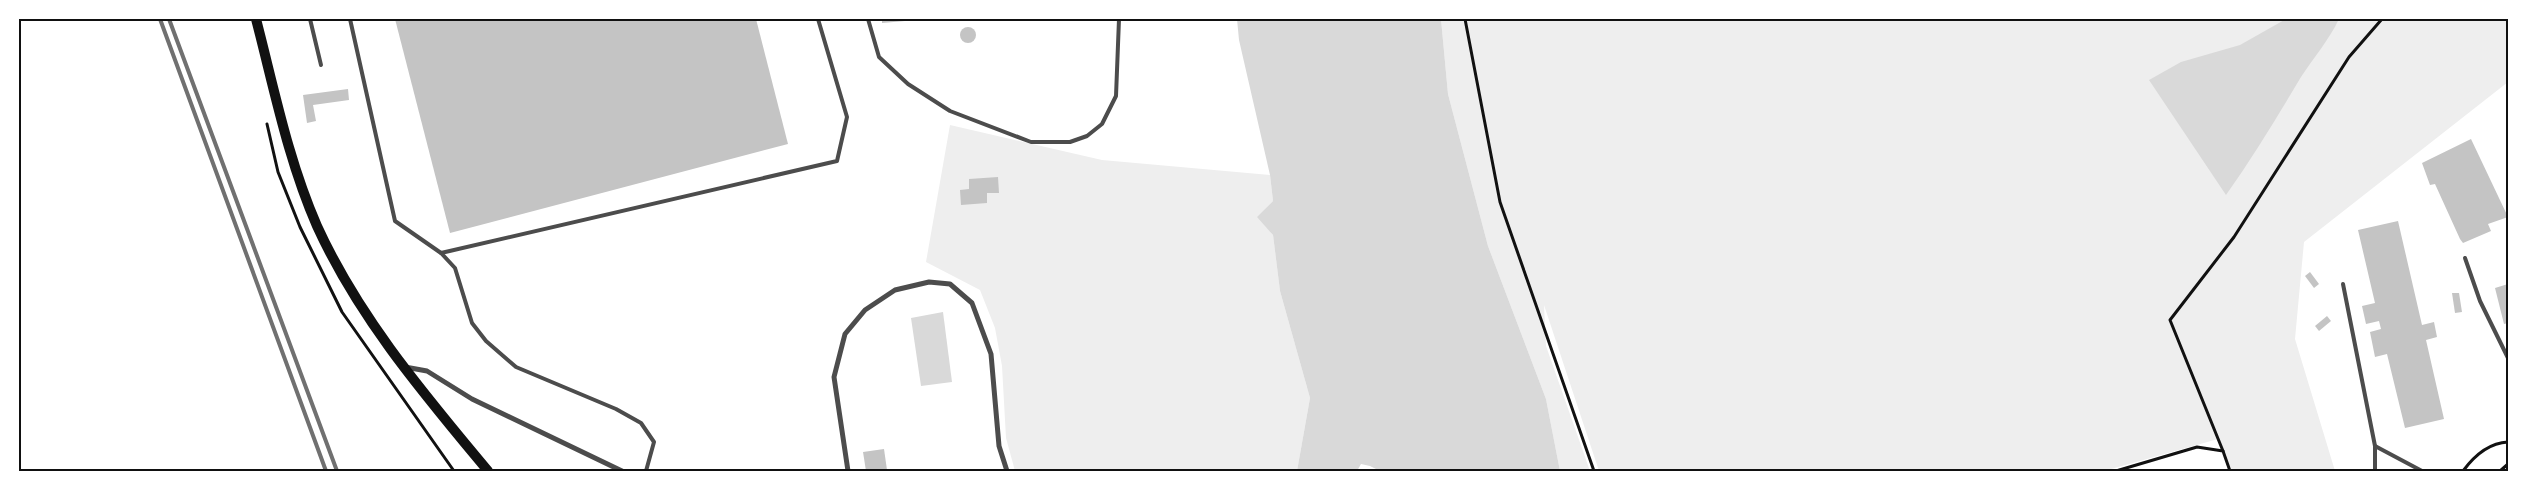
<svg xmlns="http://www.w3.org/2000/svg" width="2527" height="490" font-family="Roboto,sans-serif">
<style>
.green{fill:#eee}
.water{fill:#d9d9d9}
.building{fill:#c4c4c4}
.lines{fill:none;stroke-linecap:round;stroke-linejoin:round}
.path{stroke:#111;stroke-width:3}
.service{stroke:#4c4c4c;stroke-width:4}
.minor{stroke:#4c4c4c;stroke-width:5}
.secondary{stroke:#111;stroke-width:10}
.rail{stroke:#707070;stroke-width:4}
.neatline{fill:none;stroke:#111;stroke-width:2}
</style>
<rect width="100%" height="100%" fill="#fff"/>
<!-- green -->
<g class="green">
<path d="M1441,19H2508V82L2304,242L2295,339L2335,471H2232L2218,439L2104,471H1599L1544,305L1546,346L1590,471H1560L1546,399L1488,246L1448,94Z"/>
<path d="M950,125L1102,160L1270,175L1273,201L1258,217L1273,235L1280,291L1310,398L1297,471H1015L1006,438L1002,366L995,328L980,290L926,262Z"/>
</g>
<!-- water -->
<g class="water">
<path d="M1237,19H1441L1448,94L1488,246L1546,399L1560,471H1380L1370,466L1361,464L1357,471H1297L1310,398L1280,291L1273,235L1257,217L1273,201L1270,175L1239,40Z"/>
<path d="M2286,19H2339C2329,40 2314,57 2301,77C2277,117 2253,157 2226,195L2149,80L2181,62L2240,45Z"/>
<path d="M943,312L952,382L921,386L911,318Z"/>
</g>
<!-- building -->
<g class="building">
<path d="M395,19H756L788,144L450,233Z"/>
<path d="M882,19H905V21L882,23Z"/>
<circle cx="968" cy="35" r="8"/>
<path d="M348,89L349,100L313,105L316,121L307,123L303,95Z"/>
<path d="M2471,139L2508,217L2488,224L2491,231L2463,243L2460,239L2435,184L2430,185L2422,163Z"/>
<path d="M998,177L999,193H987V203L961,205L960,190L969,189V179Z"/>
<path d="M2398,221L2422,325L2434,322L2437,337L2426,340L2444,419L2405,428L2387,354L2375,357L2370,332L2381,329L2379,321L2366,324L2362,306L2375,303L2358,230Z"/>
<path d="M2310,272L2319,284L2314,288L2305,276Z"/>
<path d="M2508,284V323L2504,324L2495,288Z"/>
<path d="M2452,293H2459L2462,312L2455,313Z"/>
<path d="M2327,316L2331,321L2319,331L2315,326Z"/>
<path d="M884,449L887,470L866,471L863,452Z"/>
</g>
<g class="lines">
<!-- path -->
<g class="path">
<path d="M1465,19L1500,202L1594,471"/>
<path d="M267,124L278,172L300,227L342,312L454,471"/>
<path d="M2223,451L2170,320L2234,237L2349,57L2382,19"/>
<path d="M2116,471L2197,447L2223,451L2230,471"/>
<path d="M2463,471C2474,456 2488,443 2508,442"/>
<path d="M2500,471L2508,464"/>
</g>
<!-- service -->
<g class="service">
<path d="M310,19L321,65"/>
<path d="M350,19L395,221L441,253L837,161L847,117L818,19"/>
<path d="M868,19L879,57L908,84L950,111L1031,142H1070L1087,136L1102,124L1116,96L1119,19"/>
<path d="M441,253L455,268L472,323L486,341L516,367L616,409L641,423L654,442L646,471"/>
<path d="M2465,258L2480,301L2508,358"/>
<path d="M2343,284L2375,446L2422,471"/>
<path d="M2375,446V471"/>
</g>
<!-- minor -->
<g class="minor">
<path d="M405,367L427,371L472,399L622,471"/>
<path d="M848,471L834,377L845,334L865,310L895,290L929,282L950,284L972,303L991,354L999,446L1007,471"/>
</g>
<!-- secondary -->
<path class="secondary" d="M256,19C274,88 288,160 317,226C359,318 424,394 488,471"/>
<!-- rail -->
<g class="rail">
<path d="M160,19L326,471"/>
<path d="M169,19L337,471"/>
</g>
</g>
<!-- border -->
<rect width="2527" height="490" fill="none" stroke="#ffffff" stroke-width="40"/>
<rect x="20" y="20" width="2487" height="450" class="neatline"/>
</svg>
